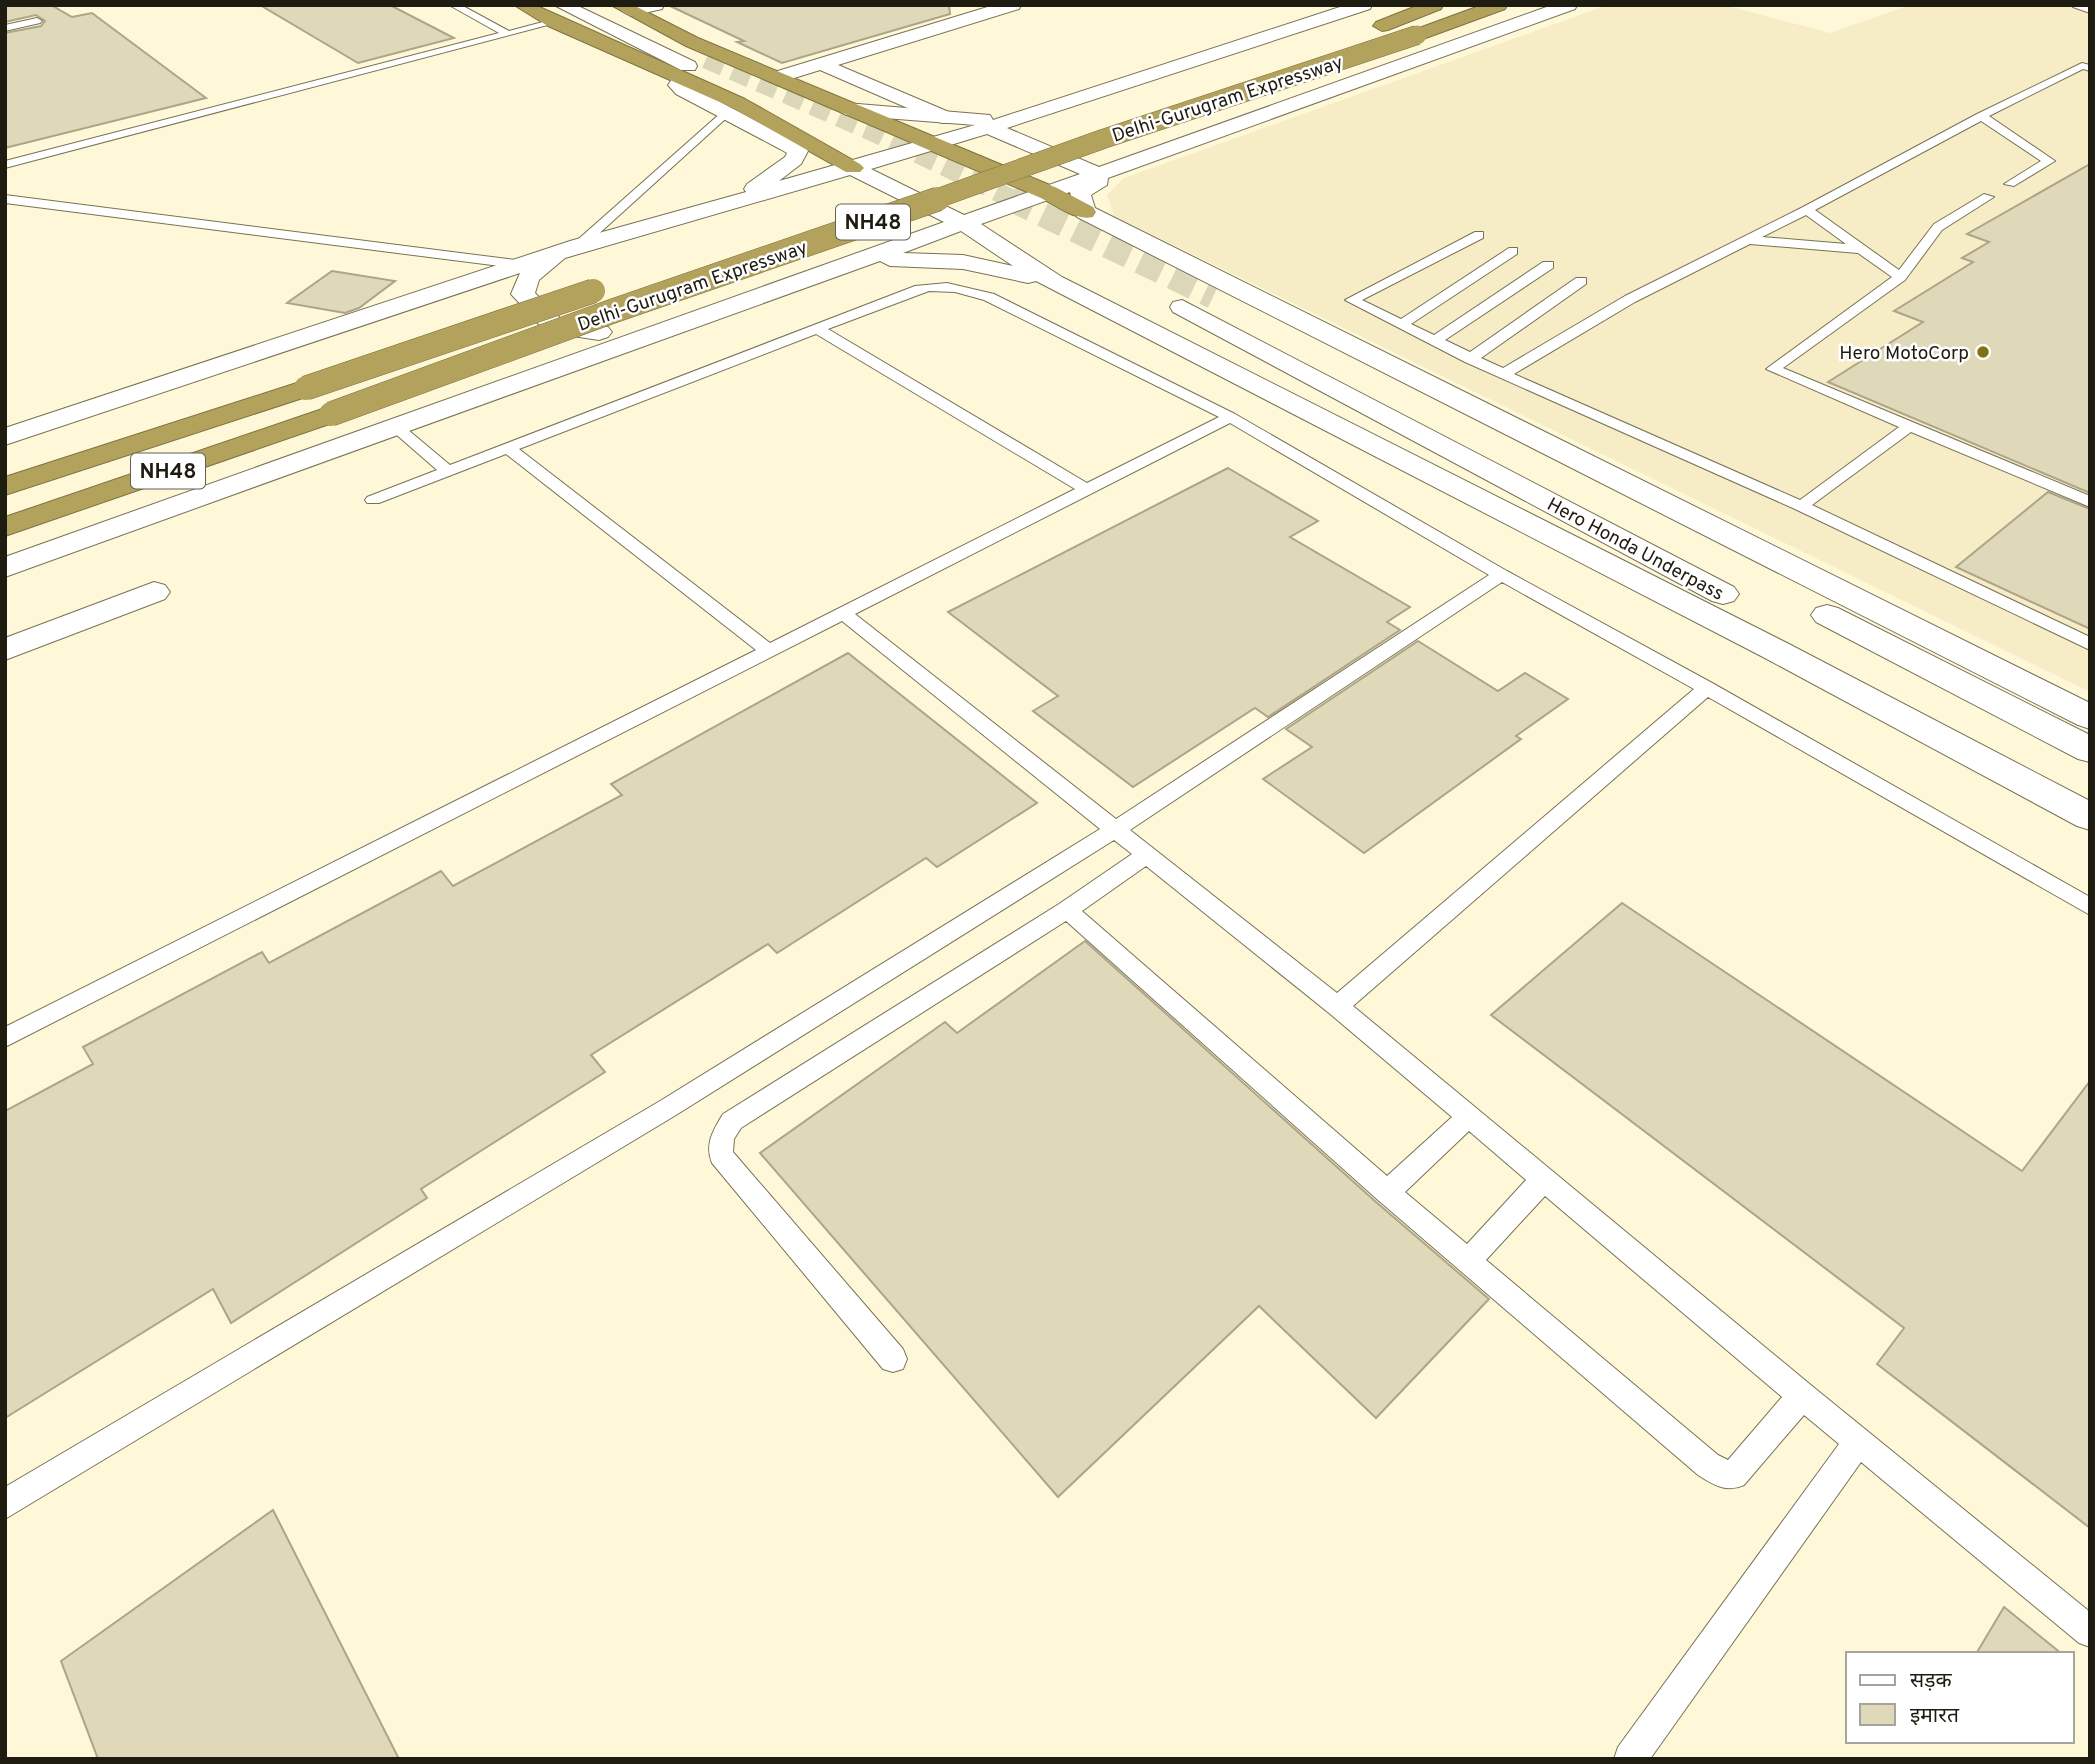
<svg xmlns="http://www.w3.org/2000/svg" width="2095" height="1764" font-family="Overpass,'Noto Sans Devanagari',sans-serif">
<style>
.built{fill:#f6edc6}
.building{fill:#dfd8b9;stroke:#aca587;stroke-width:2}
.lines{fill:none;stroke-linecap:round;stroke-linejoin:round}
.secondary-tunnel-far1{stroke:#ddd7ba;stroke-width:19;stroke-dasharray:19 10;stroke-linecap:butt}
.secondary-tunnel{stroke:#ddd7ba;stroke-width:24;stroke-dasharray:24 12;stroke-linecap:butt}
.lane-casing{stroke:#787255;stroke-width:2}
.street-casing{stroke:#787255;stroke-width:2}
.secondary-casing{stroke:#787255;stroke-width:2}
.highway-casing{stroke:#7e7341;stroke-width:2}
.lane{fill:#fff;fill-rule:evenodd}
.street{fill:#fff;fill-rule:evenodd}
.secondary{fill:#fff;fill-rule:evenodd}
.highway{fill:#b2a25c;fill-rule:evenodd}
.highway-bridge-far1-casing{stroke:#7e7341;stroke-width:20;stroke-linecap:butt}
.highway-bridge-casing{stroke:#7e7341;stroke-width:25;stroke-linecap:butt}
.highway-bridge-far1{stroke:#b2a25c;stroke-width:19}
.highway-bridge{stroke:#b2a25c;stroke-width:24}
.poi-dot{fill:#847111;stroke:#fff;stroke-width:2.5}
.labels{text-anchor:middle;stroke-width:5;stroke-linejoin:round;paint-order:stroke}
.far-street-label{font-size:19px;fill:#1e1b10;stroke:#fff}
.far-poi-label{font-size:19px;fill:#1e1b10;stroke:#fff;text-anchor:end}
.shield{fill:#fff;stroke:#625f58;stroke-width:2}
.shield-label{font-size:21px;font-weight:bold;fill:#1e1b10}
</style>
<rect width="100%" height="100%" fill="#fff8d8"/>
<!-- built -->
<path class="built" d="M1608,5H1724L1830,33L1910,5H2090V692L1114,216L1107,195L1124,178Z"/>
<!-- building -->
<g class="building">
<path d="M5,5H51L72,17L92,13L206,98L5,148V33L41,26L45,21L36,15L5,22Z"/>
<path d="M260,5H390L454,38L358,63Z"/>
<path d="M668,5H949L950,14L782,63L737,42L744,41Z"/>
<path d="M2090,164V493L1828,382L1923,322L1894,311L1973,262L1962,258L1989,242L1967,234Z"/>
<path d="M332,271L395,281L359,308L345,313L287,303Z"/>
<path d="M1228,468L1318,521L1290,537L1410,607L1387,622L1400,630L1268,717L1255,708L1133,787L1033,711L1058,696L948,612Z"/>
<path d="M2048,492L2090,509V629L1956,567Z"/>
<path d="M1418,641L1498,691L1525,673L1568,699L1516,736L1521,739L1364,853L1263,779L1312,747L1286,729Z"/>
<path d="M848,653L1037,803L937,867L926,858L777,953L768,944L591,1055L605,1072L421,1189L427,1198L231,1323L213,1289L5,1418V1111L93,1064L83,1047L262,952L269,963L441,871L453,886L622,795L611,784Z"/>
<path d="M1622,903L2022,1171L2090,1081V1528L1877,1364L1904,1328L1491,1015Z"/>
<path d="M1085,941L1376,1202L1489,1299L1376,1418L1259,1306L1058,1497L760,1153L945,1022L957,1033Z"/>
<path d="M273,1510L399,1759H98L61,1661Z"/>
<path d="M2004,1607L2062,1654H1976Z"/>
</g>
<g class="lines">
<!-- secondary-tunnel-far1 -->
<path class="secondary-tunnel-far1" d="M706,59L875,133L1014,200"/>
<!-- secondary-tunnel -->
<path class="secondary-tunnel" d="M1010,199L1213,297"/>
<defs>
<g id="lane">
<path d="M449,5H461L509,31L554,19L559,22L5,168V161L499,33Z"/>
<path d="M2072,5L2090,7V13L2073,7Z"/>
<path d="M37,18L42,21L40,23L5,31V25Z"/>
<path d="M2082,63L2090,65V71L2083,69L1989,116L2055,161L2014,186L2004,184L2041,161L1981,121L1815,210L1899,270L1934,224L1984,194L1994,197L1942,230L1905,280L1783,368L2090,496V507L1911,432L1812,505L2090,637V650L1795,509L1465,362L1345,300L1475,232H1483V238L1362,300L1401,319L1509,248H1517V254L1411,324L1434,335L1543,262H1553V268L1445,340L1470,352L1576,278H1586V284L1481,358L1503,368L1625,296L1803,207L1977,114ZM1806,215L1846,244L1762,237ZM1750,244L1858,253L1892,277L1766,369L1899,427L1800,500L1514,374L1635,302Z"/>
<path d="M723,111L732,113L582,249H574V243Z"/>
<path d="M5,195L523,261L529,265L523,269L5,203Z"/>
<path d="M947,283L994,294L1235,414L1507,571L1714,684L2090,897V915L1708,697L1353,1006L1812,1386L2090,1612V1647L2079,1643L1861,1462L1650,1759H1614L1618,1747L1839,1444L1804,1415L1744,1485C1727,1493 1713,1485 1698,1475L1378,1200L1066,921L741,1128L734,1139L733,1152L903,1349L907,1359L903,1369L893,1372L883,1369L712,1163C704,1144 714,1129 723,1114L1059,904L1132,854L1114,840L676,1115L5,1519V1487L660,1101L1100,829L842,621L5,1047V1027L756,650L506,454L379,503H367L365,500L367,497L437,470L391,430L389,427L391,424H401L450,465L915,286ZM929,291L955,292L984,300L1219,417L1087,483L828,329ZM816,334L1075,489L770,643L519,449ZM1230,423L1489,575L1116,819L855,614ZM1502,582L1694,689L1337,993L1130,830ZM1146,866L1329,1013L1452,1117L1387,1176L1082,911ZM1469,1131L1526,1180L1467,1244L1405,1192ZM1545,1196L1782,1397L1728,1460L1718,1455L1486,1260Z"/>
</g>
<g id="street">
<path d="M994,5H1021L1019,9L838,65L956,115L959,119L956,123H942L820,70L775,84L766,78L768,74Z"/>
<path d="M154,582L165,585L170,592L165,599L5,660V638Z"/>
</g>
<g id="secondary">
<path d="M554,5H576L695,62L697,66L695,70H681Z"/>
<path d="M664,5L662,9L631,16L622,11L633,5Z"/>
<path d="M1346,5H1372L1370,9L1007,128L1099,167L1552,5H1577L1575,9L1108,178L1107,185L1091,195L1095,208L2090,703V729L2078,725L1077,217L1070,192L981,224L1062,277L1787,643L2090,801V830L2077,826L1763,657L1036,281L1028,283L963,269L890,266L880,261L5,577V557L944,222L850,175L565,258L539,280L535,293L562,320L608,327L612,332L608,337L599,340L546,332L511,294L520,273L5,445V428L570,241L746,192L744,189L747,184L785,157L787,153L780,149L676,94L668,85L675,75H689L691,79L688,84L690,86L805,147L808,151L801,164L779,181L975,125L846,115L836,109L839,105L846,103L990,115L993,120ZM987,134L1080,174L964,215L871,169ZM961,231L1013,266L963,255L903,253Z"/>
<path d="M1182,300L1734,587L1739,594L1734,601L1723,604L1712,601L1173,312L1170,307L1173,302Z"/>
<path d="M1827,605L1838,608L2090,735V762L2078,759L1816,622L1811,615L1816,608Z"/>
</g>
<g id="highway">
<path d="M514,5H535L745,99L860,164L864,168L860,172H846L731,107L548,26Z"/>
<path d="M611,5H633L698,38L1057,188L1093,207L1096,212L1093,217C1075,221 1057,206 1041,198L686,46Z"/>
<path d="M1419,5H1443L1441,9L1388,30L1382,31L1373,26L1376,22Z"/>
<path d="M1482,5H1507L1505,9L1423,39H1411L1408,35L1411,31Z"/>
<path d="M306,380L315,382L319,388L315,394L5,495V477Z"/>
<path d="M331,406L341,408L345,414L341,420L5,536V517Z"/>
</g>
</defs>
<!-- lane casing -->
<use href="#lane" class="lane-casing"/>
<!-- street casing -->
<use href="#street" class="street-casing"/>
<!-- secondary casing -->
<use href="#secondary" class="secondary-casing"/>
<!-- highway casing -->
<use href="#highway" class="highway-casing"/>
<!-- lane -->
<use href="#lane" class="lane"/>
<!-- street -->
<use href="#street" class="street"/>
<!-- secondary -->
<use href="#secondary" class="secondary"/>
<!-- highway -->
<use href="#highway" class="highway"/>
<defs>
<path id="highway-bridge-far1" d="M933,200L1103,139L1417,35"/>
<g id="highway-bridge">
<path d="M306,388L593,291"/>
<path d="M331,414L613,311L938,199"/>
</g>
</defs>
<!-- highway-bridge-far1 casing -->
<use href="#highway-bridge-far1" class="highway-bridge-far1-casing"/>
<!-- highway-bridge casing -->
<use href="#highway-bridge" class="highway-bridge-casing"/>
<!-- highway-bridge-far1 -->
<use href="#highway-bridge-far1" class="highway-bridge-far1"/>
<!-- highway-bridge -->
<use href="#highway-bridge" class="highway-bridge"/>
</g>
<!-- markers -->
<circle class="poi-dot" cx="1983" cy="352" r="7"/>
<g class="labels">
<!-- far-street labels -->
<g class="far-street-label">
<text transform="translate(1227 98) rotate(-18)" y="7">Delhi-Gurugram Expressway</text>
<text transform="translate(692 285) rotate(-19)" y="7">Delhi-Gurugram Expressway</text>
<text transform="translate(1636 548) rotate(28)" y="7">Hero Honda Underpass</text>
</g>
<!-- far-poi labels -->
<g class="far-poi-label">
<text x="1969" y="359">Hero MotoCorp</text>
</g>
<!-- shield labels -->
<g class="shield">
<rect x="836" y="204.5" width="74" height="35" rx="5"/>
<rect x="131" y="453.5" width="74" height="35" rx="5"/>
</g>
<g class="shield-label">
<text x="873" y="229">NH48</text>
<text x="168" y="478">NH48</text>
</g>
</g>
<!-- border -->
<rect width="2095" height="1764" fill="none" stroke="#1e1b10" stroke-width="14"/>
<!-- legend -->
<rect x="1846" y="1652" width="228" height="91" fill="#ffffff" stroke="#a5a49f" stroke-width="2"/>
<rect x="1860" y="1675" width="35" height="10" fill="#ffffff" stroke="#a5a49f" stroke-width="2"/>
<text x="1910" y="1687" font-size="21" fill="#1e1b10">सड़क</text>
<rect x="1860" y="1704" width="35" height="21" fill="#dfd8b9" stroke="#a5a49f" stroke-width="2"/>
<text x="1910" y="1722" font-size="21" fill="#1e1b10">इमारत</text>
</svg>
